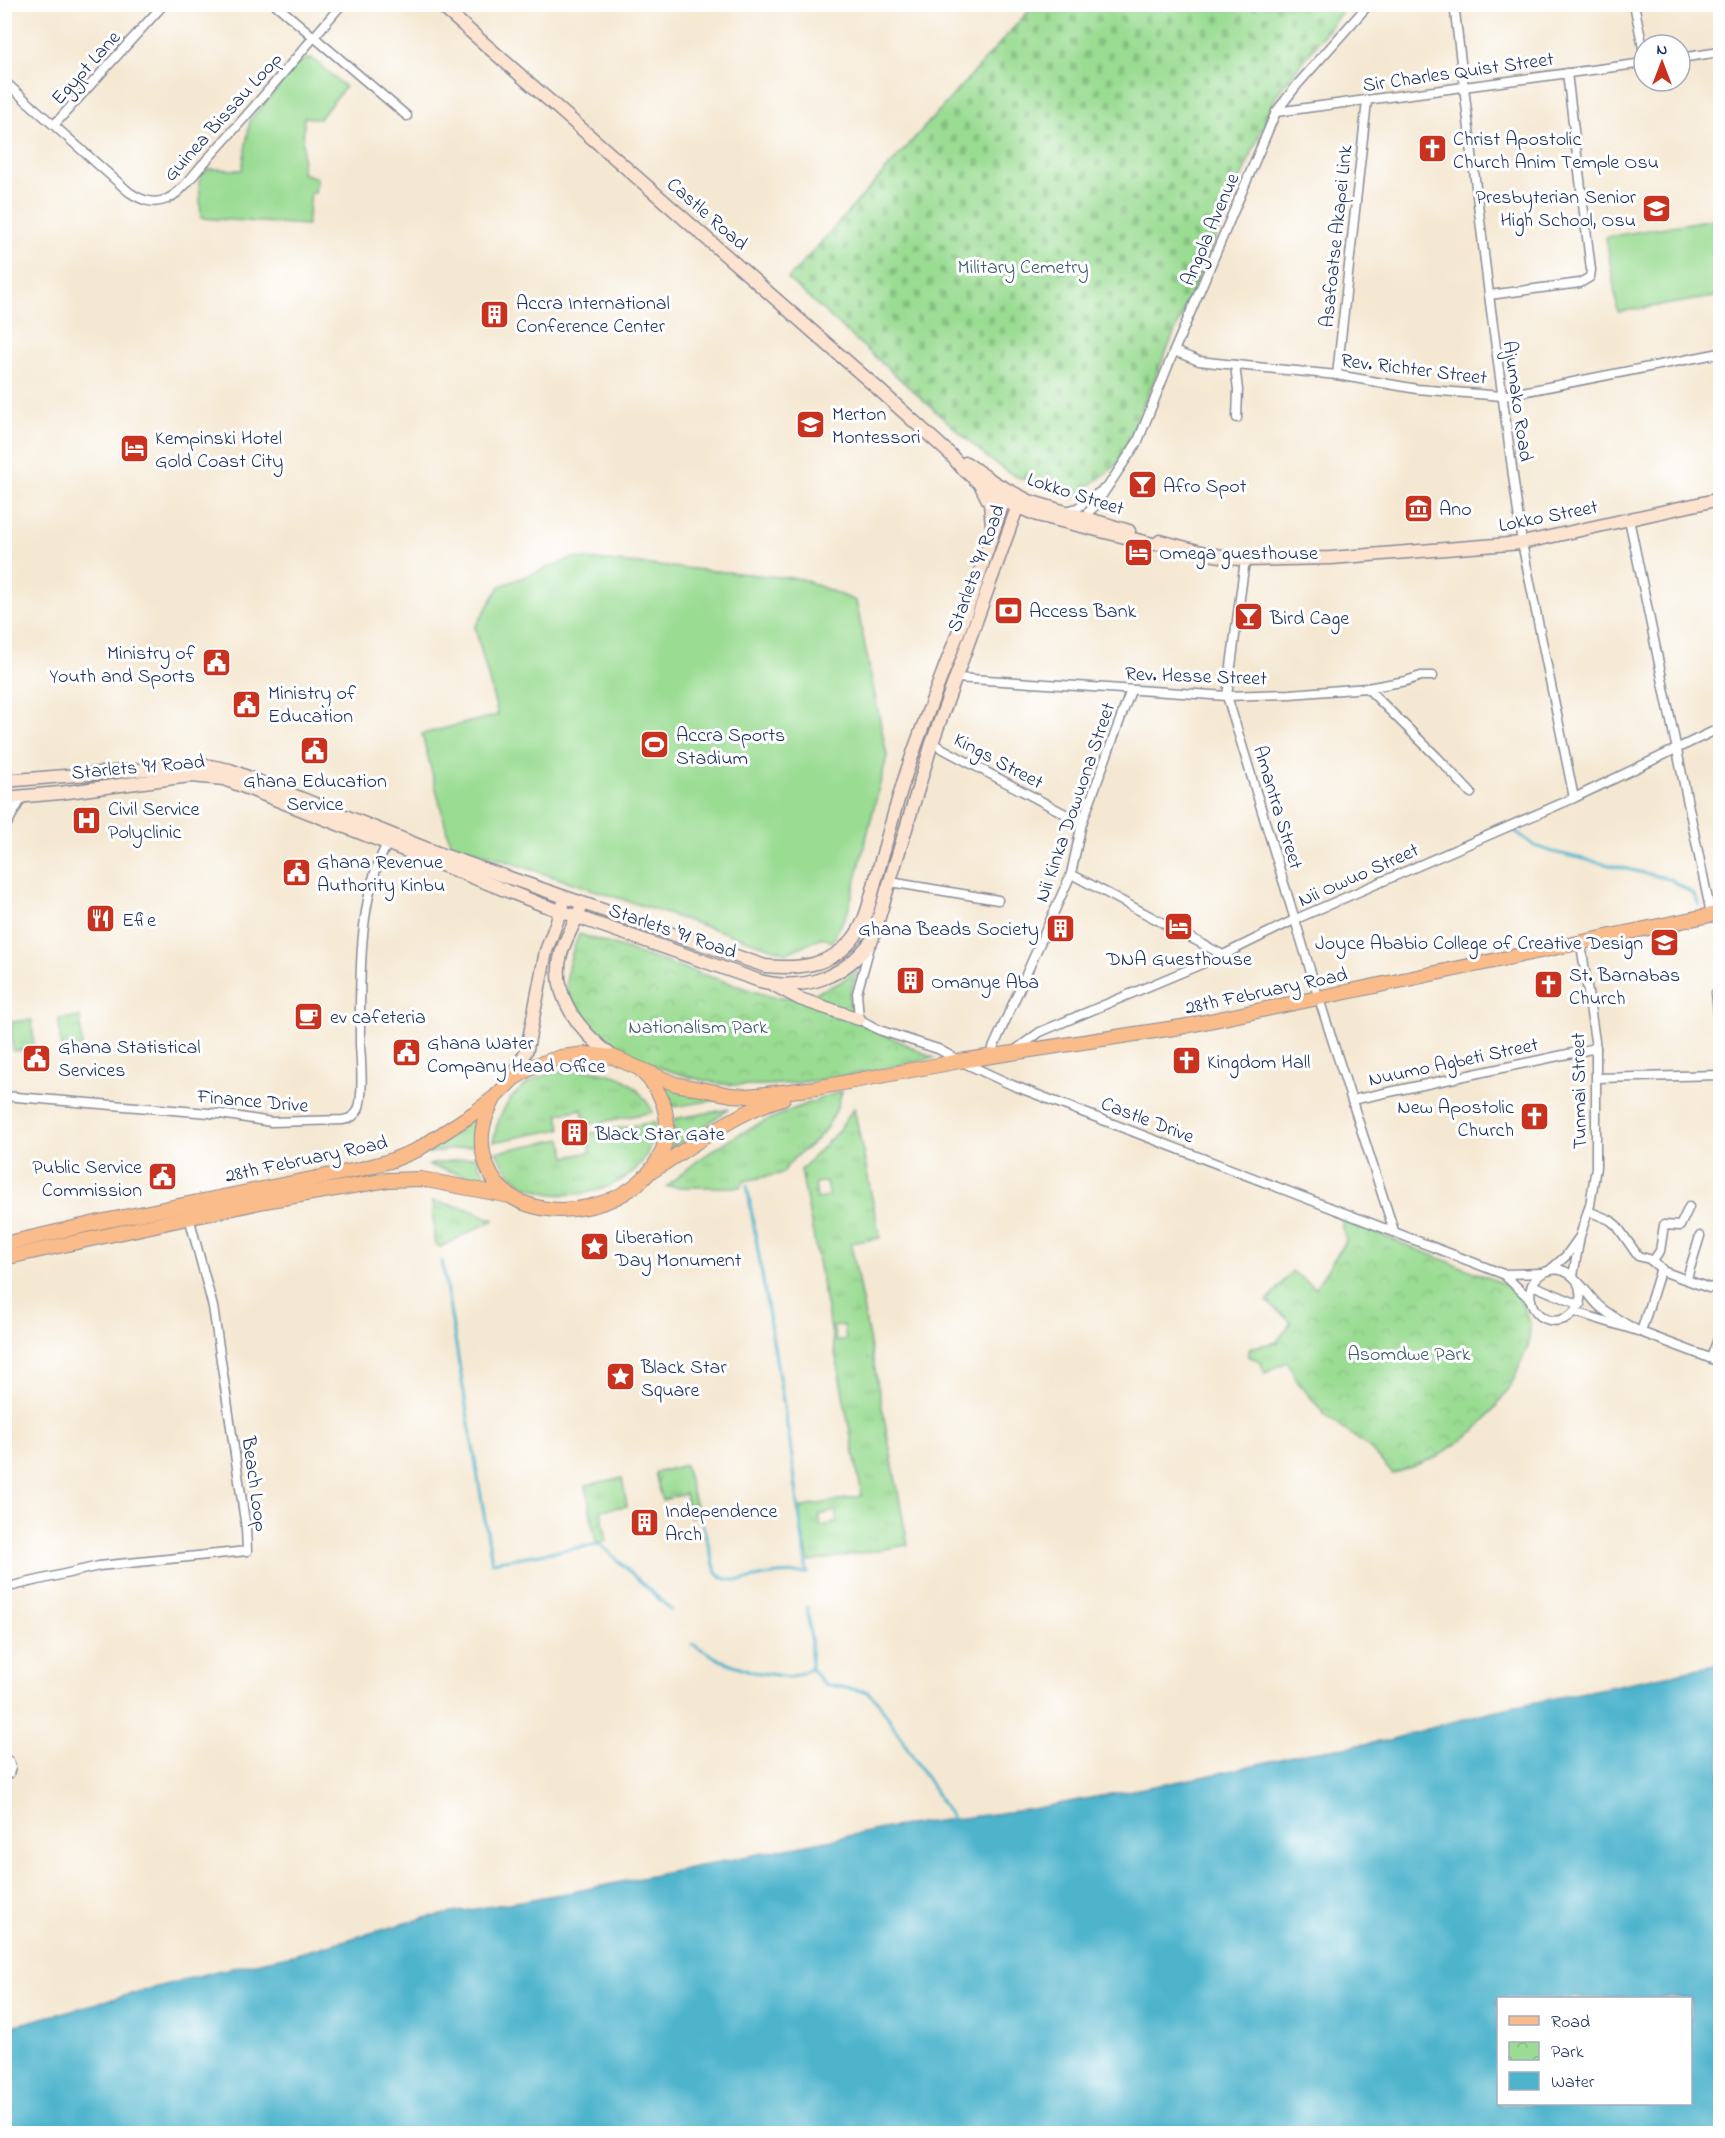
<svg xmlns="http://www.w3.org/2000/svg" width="1725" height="2138" font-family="'Indie Flower',sans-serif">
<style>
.grass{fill:url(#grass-tufts);stroke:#5a8678;stroke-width:1.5;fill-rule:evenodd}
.cemetery{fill:url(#cemetery-stones);stroke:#5a8678;stroke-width:1.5}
.park{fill:url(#park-crowns);stroke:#5a8678;stroke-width:1.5}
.pitch{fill:#9adc92;stroke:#5a8678;stroke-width:1.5}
.water{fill:#4db4cc;stroke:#347295;stroke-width:1.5;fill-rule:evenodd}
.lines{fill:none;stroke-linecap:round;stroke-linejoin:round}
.stream{stroke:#4db4cc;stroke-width:3}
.street-casing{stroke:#888c98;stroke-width:11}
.secondary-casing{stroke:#888c98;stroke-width:15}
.primary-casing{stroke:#888c98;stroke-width:16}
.street{stroke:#fff;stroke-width:8}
.secondary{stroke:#fde4d1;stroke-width:12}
.primary{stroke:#fabc8b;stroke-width:14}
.labels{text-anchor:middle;stroke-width:6;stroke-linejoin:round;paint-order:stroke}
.street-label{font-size:20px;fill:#1b2f5e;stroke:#fff}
.poi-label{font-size:20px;fill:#1b2f5e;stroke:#fff;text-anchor:start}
.park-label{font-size:20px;fill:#3b5a6b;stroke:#fff}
</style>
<defs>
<pattern id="grass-tufts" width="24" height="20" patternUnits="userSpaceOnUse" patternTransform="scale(1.5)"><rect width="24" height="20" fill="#9adc92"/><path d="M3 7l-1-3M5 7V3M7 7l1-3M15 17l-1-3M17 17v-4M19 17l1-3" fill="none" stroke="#84bd80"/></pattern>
<pattern id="cemetery-stones" width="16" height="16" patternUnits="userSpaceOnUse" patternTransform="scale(1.5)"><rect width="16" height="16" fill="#9adc92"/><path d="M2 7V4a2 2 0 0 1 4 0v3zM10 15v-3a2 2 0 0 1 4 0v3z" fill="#84bd80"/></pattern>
<pattern id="park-crowns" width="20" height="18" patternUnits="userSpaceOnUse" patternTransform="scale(1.5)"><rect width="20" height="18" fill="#9adc92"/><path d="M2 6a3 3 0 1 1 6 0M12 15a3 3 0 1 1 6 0" fill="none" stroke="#84bd80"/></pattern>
</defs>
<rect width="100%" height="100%" fill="#fff"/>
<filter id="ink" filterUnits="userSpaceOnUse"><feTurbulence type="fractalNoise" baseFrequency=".0167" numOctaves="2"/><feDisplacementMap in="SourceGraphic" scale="12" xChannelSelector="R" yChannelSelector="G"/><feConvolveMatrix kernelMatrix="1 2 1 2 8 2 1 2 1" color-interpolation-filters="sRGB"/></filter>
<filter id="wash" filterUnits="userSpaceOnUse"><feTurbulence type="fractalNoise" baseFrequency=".008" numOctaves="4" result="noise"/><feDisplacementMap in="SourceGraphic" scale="24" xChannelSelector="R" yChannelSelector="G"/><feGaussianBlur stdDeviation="1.35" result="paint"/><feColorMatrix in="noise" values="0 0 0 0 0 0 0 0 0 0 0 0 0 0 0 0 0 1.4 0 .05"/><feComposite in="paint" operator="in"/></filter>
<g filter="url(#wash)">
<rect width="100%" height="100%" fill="#f5e8d2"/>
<!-- grass -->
<g class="grass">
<path d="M80,1017L82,1048L61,1049L59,1019Z"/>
<path d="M32,1020L34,1049L13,1051L11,1022Z"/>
<path d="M572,1069C613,1072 632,1074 653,1112L585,1125L582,1109L558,1114L561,1129L493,1142C501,1096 527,1075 572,1069Z"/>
<path d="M658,1081L728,1098L673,1107L668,1096Z"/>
<path d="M842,1091C838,1109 832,1123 819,1137C806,1151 792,1155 783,1173L744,1181L741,1187H667C719,1137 776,1114 842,1091Z"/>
<path d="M854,1108L880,1238L851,1243L908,1545L809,1562L797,1508L862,1496L801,1170L838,1131ZM826,1181L829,1197L817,1199L815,1183ZM844,1325L846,1339L836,1341L833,1327ZM836,1511L838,1522L821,1526L819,1515Z"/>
<path d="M729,1109L671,1149L674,1138V1119Z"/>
<path d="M478,1115L475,1128V1145L427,1154Z"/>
<path d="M655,1122C653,1136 650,1151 642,1162C616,1196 548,1207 515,1178C507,1171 501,1161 496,1152L562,1139L566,1157L591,1152L587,1134Z"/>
<path d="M477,1156L479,1164L490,1182L428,1165Z"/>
<path d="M433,1201L465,1208L494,1220L440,1247L434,1242Z"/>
<path d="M685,1465L698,1515L690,1517L685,1494L662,1500L655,1473Z"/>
<path d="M622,1478L627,1506L601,1510L607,1541L596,1543L586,1485Z"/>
</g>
<!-- cemetery -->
<path class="cemetery" d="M1034,5H1347L1277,94L1118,464L1073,498L1013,475L989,459L788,279Z"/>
<!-- park -->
<g class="park">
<path d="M579,934L772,997H806L839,983L858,969L849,996L855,1020L934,1058C868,1071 802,1088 735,1085C697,1083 627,1059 597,1037C583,1027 569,1004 567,987C565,968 573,951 579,934Z"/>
<path d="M1341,1219L1515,1288L1530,1324L1529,1343L1514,1379L1497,1405L1476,1430L1437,1457L1393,1474L1368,1447L1326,1416L1298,1382L1287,1362L1265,1373L1260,1361L1248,1356L1250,1348L1277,1342L1291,1322L1267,1302L1292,1271L1315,1288L1346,1241Z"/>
</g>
<!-- pitch -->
<g class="pitch">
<path d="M312,58L345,87L319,119L304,117L302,173L317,178L315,193L311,192L307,225L201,218L199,181L207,169L242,170L250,120L299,62Z"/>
<path d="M1720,218V296L1618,312L1606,237Z"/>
<path d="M573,558L802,579L856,601L887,756L848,911L832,942L822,937L787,953L450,843L422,734L498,715L475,627L500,586Z"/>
</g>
<!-- water -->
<path class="water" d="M1720,1664V2133H5V2028L213,1972L293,1955L424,1918L572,1892L892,1827L1032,1809L1207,1776L1305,1753L1385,1741L1488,1712ZM1498,1998H1690V2104H1498Z"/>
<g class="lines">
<!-- stream -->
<g class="stream">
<path d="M1515,831L1535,846L1553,852L1670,879L1693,894L1700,906"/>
<path d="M442,1261L492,1562L600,1544L671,1610"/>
<path d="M702,1522L716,1572L723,1578L739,1581L776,1574L807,1573L791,1449L747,1185"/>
<path d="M807,1607L811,1641V1669L824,1684L868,1692L879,1703L953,1820"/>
<path d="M693,1644L720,1660L753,1672L790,1677L811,1669"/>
</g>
</g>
</g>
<g filter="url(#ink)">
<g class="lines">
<defs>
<g id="street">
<path d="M275,4L407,116"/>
<path d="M1454,4L1489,295L1522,543L1574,798"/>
<path d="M1634,4L1644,53"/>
<path d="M1680,58L1720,52"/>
<path d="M4,81L129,192C141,200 153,205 167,199C181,193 193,175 203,164C251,112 296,58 342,4"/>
<path d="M1276,112L1644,63"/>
<path d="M54,125L164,4"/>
<path d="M1489,295L1580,283L1590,277L1591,270L1567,73"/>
<path d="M1174,351L1199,361L1216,363L1337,375L1417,389L1502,396L1720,353"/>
<path d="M1235,365L1238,390L1237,418"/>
<path d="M1337,375L1367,101"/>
<path d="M1066,511L1077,508L1104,489"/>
<path d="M1081,519L1095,506L1138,441L1174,351L1276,112L1297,85L1369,4"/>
<path d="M1629,519L1711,914"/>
<path d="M1245,560L1227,696L1319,999L1394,1231"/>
<path d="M956,678L1227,696L1290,694L1367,688L1406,681L1421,676H1433"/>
<path d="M1367,688L1437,757L1471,793"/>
<path d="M932,743L1082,823"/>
<path d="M4,829L23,796"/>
<path d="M1071,874L1223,955"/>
<path d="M890,882L998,900"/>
<path d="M871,943L857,993L859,1019L879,1030L938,1049L960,1061L1012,1085L1503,1274L1531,1300"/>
<path d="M1716,993L1720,1029"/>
<path d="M1014,1051L1040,1032L1223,955L1296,919L1574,798L1720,728"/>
<path d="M989,1057L1071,874L1082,823L1131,690"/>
<path d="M1597,1078L1720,1075"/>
<path d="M4,1096L221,1114L271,1122L343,1120C350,1119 355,1116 358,1110C364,1097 361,1061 360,1045C360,986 357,893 389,841"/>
<path d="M1352,1100L1596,1048"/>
<path d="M1588,1211L1610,1220L1617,1226L1638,1256L1649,1259L1665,1272L1709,1288L1715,1287L1720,1273"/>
<path d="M1653,1261L1660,1251L1664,1225L1680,1226L1689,1207"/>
<path d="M1550,1270L1566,1256L1578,1239"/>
<path d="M1503,1274L1542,1273"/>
<path d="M1573,1276L1580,1236L1590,1205L1596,1167V1048L1581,944"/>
<path d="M1687,1278L1700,1236"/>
<path d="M1577,1281C1593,1315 1549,1336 1533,1307C1530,1300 1529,1292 1532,1285C1535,1279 1540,1274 1545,1272C1570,1260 1584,1292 1599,1306C1610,1316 1625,1323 1638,1331"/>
<path d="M1532,1285L1580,1305"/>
<path d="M1575,1312L1638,1331L1720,1362"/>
<path d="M1641,1332L1661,1268"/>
<path d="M1711,1358L1720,1333"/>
<path d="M4,1588L99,1566L247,1551L246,1528L213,1307L189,1217"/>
<path d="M4,1759L9,1761L11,1767L9,1774L4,1777"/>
</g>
<g id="secondary">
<path d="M439,4L875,386L950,454L962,468L980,484L1004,501L1037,515L1153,544L1166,543"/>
<path d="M966,463L995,483L1029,501L1129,531"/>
<path d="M982,488L990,504L992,525"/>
<path d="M1160,541L1209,554L1245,560L1331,558L1522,543L1720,499"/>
<path d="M4,781L186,766H210L230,770L440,854L765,966C797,969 829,967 852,940C865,925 870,901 875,882C885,847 894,811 905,777C925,716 949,658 971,598C984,562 994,526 1008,490"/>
<path d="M4,798L60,793L174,778L191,776L224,779L543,905L760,981C805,992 845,977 872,940L932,743L1021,497"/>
<path d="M580,910C574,925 565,939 561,954C550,997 582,1033 613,1057"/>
<path d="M772,984L800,999L859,1019"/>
<path d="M513,1079L527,1049L546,951L563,905"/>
</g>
<g id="primary">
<path d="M493,1101C481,1123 478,1143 487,1166C514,1242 667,1213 667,1125C666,1104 658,1087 643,1073"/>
<path d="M654,1170C695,1144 736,1112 783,1098"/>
<path d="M4,1244L104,1221L361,1169L390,1161L417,1150L474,1113L495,1097L513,1079L536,1065L561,1057L587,1054L613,1057L675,1084L731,1095L748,1096L816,1088L960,1061L1181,1027L1720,913"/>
<path d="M4,1258L265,1201L388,1180L421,1179L510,1196"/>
</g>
</defs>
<!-- street casing -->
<use href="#street" class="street-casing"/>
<!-- secondary casing -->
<use href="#secondary" class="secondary-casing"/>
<!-- primary casing -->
<use href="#primary" class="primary-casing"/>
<!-- street -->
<use href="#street" class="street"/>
<!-- secondary -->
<use href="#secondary" class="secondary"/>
<!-- primary -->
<use href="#primary" class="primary"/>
</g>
</g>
<!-- icons -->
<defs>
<symbol id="church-square" viewBox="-11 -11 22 22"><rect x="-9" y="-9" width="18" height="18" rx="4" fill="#c8321e" stroke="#fff"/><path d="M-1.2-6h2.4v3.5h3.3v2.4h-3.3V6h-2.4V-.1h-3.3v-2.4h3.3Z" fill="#fff"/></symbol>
<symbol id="school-square" viewBox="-11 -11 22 22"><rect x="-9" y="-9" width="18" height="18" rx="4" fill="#c8321e" stroke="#fff"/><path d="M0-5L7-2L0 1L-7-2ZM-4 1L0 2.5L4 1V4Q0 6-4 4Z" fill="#fff"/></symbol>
<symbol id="building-square" viewBox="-11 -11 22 22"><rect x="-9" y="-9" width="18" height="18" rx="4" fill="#c8321e" stroke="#fff"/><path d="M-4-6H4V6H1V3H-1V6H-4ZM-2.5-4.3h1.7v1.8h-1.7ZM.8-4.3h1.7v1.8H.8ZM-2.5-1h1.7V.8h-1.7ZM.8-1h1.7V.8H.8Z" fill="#fff"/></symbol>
<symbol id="hotel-square" viewBox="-11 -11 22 22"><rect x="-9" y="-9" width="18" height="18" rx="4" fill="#c8321e" stroke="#fff"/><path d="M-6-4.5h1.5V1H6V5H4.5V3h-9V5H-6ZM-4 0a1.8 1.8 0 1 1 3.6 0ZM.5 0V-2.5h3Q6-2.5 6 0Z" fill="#fff"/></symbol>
<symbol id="bar-square" viewBox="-11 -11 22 22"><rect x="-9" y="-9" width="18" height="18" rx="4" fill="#c8321e" stroke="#fff"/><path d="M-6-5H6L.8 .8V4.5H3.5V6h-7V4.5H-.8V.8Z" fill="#fff"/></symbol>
<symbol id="museum-square" viewBox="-11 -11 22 22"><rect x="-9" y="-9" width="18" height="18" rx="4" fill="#c8321e" stroke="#fff"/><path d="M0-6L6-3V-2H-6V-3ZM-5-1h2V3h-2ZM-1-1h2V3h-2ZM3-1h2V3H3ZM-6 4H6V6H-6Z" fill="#fff"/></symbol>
<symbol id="bank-square" viewBox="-11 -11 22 22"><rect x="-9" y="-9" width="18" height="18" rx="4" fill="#c8321e" stroke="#fff"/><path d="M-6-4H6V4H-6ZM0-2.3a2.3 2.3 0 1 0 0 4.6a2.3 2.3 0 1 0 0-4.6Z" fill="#fff"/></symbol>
<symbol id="civic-square" viewBox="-11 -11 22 22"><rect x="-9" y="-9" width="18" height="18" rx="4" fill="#c8321e" stroke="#fff"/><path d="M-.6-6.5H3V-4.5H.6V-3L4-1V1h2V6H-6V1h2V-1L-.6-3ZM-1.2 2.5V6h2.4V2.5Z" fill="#fff"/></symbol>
<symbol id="stadium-square" viewBox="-11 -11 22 22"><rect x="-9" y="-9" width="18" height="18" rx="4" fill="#c8321e" stroke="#fff"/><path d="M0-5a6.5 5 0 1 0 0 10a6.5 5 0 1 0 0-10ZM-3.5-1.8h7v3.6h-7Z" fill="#fff"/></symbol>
<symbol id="hospital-square" viewBox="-11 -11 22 22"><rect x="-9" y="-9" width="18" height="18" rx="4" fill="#c8321e" stroke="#fff"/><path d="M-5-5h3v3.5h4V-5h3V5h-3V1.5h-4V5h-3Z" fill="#fff"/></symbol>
<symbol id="restaurant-square" viewBox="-11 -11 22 22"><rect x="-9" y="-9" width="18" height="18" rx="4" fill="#c8321e" stroke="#fff"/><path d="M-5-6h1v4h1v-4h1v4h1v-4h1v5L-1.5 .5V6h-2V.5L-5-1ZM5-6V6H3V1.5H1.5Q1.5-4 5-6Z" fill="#fff"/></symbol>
<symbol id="cafe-square" viewBox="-11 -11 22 22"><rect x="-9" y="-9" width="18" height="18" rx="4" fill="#c8321e" stroke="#fff"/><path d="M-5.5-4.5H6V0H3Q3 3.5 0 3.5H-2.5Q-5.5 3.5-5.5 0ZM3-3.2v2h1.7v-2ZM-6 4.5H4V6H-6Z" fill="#fff"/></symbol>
<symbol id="sight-square" viewBox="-11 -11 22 22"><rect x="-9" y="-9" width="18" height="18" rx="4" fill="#c8321e" stroke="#fff"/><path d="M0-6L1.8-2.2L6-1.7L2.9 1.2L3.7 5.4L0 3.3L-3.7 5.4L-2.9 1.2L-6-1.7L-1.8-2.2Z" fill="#fff"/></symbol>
</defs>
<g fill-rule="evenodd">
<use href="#church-square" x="1416" y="132" width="33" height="33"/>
<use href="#school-square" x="1640" y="192" width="33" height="33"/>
<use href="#building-square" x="478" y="298" width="33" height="33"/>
<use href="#school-square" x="794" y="408" width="33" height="33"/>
<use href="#hotel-square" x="118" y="432" width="33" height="33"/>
<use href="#bar-square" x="1126" y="468" width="33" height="33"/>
<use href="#museum-square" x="1402" y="492" width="33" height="33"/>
<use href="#hotel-square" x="1122" y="536" width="33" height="33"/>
<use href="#bank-square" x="992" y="594" width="33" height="33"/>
<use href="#bar-square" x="1232" y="600" width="33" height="33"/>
<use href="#civic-square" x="200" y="646" width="33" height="33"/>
<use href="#civic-square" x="230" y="688" width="33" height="33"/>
<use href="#stadium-square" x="638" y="728" width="33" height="33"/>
<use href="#civic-square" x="298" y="734" width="33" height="33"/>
<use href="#hospital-square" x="70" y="804" width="33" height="33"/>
<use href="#civic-square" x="280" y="856" width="33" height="33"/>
<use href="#restaurant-square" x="84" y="902" width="33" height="33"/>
<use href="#hotel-square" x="1162" y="910" width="33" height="33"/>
<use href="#building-square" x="1044" y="912" width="33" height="33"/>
<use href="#school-square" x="1648" y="926" width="33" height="33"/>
<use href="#building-square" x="894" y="964" width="33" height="33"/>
<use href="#church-square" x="1532" y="968" width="33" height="33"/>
<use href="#cafe-square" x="292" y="1000" width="33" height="33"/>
<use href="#civic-square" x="390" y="1036" width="33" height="33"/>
<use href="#civic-square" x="20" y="1042" width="33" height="33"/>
<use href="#church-square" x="1170" y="1044" width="33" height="33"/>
<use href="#church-square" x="1518" y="1100" width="33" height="33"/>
<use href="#building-square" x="558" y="1116" width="33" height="33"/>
<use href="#civic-square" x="146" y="1160" width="33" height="33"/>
<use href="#sight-square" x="578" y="1230" width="33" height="33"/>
<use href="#sight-square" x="604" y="1360" width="33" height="33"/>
<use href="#building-square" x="628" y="1506" width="33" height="33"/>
</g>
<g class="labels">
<!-- street labels -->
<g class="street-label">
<text transform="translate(85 67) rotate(-48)" y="7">Egypt Lane</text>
<text transform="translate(1458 71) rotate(-8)" y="7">Sir Charles Quist Street</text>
<text transform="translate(222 116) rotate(-48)" y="7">Guinea Bissau Loop</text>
<text transform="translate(708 213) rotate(41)" y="7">Castle Road</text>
<text transform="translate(1209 229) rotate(-67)" y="7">Angola Avenue</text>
<text transform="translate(1335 236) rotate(-84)" y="7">Asafoatse Akapei Link</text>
<text transform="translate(1414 368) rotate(7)" y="7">Rev. Richter Street</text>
<text transform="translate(1519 401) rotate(82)" y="7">Ajumako Road</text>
<text transform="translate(1076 493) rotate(18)" y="7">Lokko Street</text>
<text transform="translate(1548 515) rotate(-11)" y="7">Lokko Street</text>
<text transform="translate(975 568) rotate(-70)" y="7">Starlets '91 Road</text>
<text transform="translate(1196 675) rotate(2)" y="7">Rev. Hesse Street</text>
<text transform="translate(999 760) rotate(28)" y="7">Kings Street</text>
<text transform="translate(138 766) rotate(-5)" y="7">Starlets '91 Road</text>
<text transform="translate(1074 802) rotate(-71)" y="7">Nii Kinka Dowuona Street</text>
<text transform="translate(1279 807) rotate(73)" y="7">Amantra Street</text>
<text transform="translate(1358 874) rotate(-24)" y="7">Nii Owuo Street</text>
<text transform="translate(673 930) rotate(19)" y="7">Starlets '91 Road</text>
<text transform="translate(1266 990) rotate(-12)" y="7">28th February Road</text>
<text transform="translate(1453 1061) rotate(-12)" y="7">Nuumo Agbeti Street</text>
<text transform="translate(1578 1091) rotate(-91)" y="7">Tunmai Street</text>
<text transform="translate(253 1100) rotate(5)" y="7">Finance Drive</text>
<text transform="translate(1148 1119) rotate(21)" y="7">Castle Drive</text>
<text transform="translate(306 1158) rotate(-12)" y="7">28th February Road</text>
<text transform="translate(256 1484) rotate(82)" y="7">Beach Loop</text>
</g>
<!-- poi labels -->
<g class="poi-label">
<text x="1453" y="145">Christ Apostolic<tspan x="1453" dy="23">Church Anim Temple Osu</tspan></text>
<text x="1636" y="203" text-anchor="end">Presbyterian Senior<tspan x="1636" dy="23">High School, Osu</tspan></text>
<text x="516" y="309">Accra International<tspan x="516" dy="23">Conference Center</tspan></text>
<text x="832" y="420">Merton<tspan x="832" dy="23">Montessori</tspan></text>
<text x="155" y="444">Kempinski Hotel<tspan x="155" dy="23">Gold Coast City</tspan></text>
<text x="1163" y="492">Afro Spot</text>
<text x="1439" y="515">Ano</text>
<text x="1159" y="559">Omega guesthouse</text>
<text x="1029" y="617">Access Bank</text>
<text x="1270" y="624">Bird Cage</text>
<text x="195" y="659" text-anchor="end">Ministry of<tspan x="195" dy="23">Youth and Sports</tspan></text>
<text x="268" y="699">Ministry of<tspan x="268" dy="23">Education</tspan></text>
<text x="676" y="741">Accra Sports<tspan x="676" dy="23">Stadium</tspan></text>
<text x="315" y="787" text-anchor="middle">Ghana Education<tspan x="315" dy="23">Service</tspan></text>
<text x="108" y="815">Civil Service<tspan x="108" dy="23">Polyclinic</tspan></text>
<text x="317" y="868">Ghana Revenue<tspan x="317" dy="23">Authority Kinbu</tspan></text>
<text x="122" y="926">Efie</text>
<text x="1039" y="935" text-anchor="end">Ghana Beads Society</text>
<text x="1643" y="949" text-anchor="end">Joyce Ababio College of Creative Design</text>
<text x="1179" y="965" text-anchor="middle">DNA Guesthouse</text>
<text x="1569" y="981">St. Barnabas<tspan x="1569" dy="23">Church</tspan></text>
<text x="931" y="988">Omanye Aba</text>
<text x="330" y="1023">ev cafeteria</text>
<text x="427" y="1049">Ghana Water<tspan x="427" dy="23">Company Head Office</tspan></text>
<text x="58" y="1053">Ghana Statistical<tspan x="58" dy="23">Services</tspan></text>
<text x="1207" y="1068">Kingdom Hall</text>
<text x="1514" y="1113" text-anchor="end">New Apostolic<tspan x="1514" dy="23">Church</tspan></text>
<text x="595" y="1140">Black Star Gate</text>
<text x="142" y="1173" text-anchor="end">Public Service<tspan x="142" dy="23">Commission</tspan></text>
<text x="615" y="1243">Liberation<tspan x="615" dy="23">Day Monument</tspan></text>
<text x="641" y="1373">Black Star<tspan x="641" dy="23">Square</tspan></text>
<text x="665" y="1517">Independence<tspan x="665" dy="23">Arch</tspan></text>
</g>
<!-- park labels -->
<g class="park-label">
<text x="1023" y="273">Military Cemetry</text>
<text x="698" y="1033">Nationalism Park</text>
<text x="1409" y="1360">Asomdwe Park</text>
</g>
</g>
<!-- margin -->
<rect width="1725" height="2138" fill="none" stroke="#fff" stroke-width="24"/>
<!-- legend -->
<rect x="1497" y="1997" width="195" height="108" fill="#ffffff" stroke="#a4acbf" stroke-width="1.5"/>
<rect x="1509" y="2016" width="30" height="9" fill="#fabc8b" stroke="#a4acbf" stroke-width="1.5"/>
<text x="1551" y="2027" font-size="18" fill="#1b2f5e">Road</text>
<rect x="1509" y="2042" width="30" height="18" fill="url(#park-crowns)" stroke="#a4acbf" stroke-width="1.5"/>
<text x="1551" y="2057" font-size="18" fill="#1b2f5e">Park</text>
<rect x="1509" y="2072" width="30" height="18" fill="#4db4cc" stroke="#a4acbf" stroke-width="1.5"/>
<text x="1551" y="2087" font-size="18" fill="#1b2f5e">Water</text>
<!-- north arrow -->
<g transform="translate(1662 63)"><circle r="28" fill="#ffffff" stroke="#a4acbf" stroke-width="1.5"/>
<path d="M0-4.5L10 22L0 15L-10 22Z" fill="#c8321e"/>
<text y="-9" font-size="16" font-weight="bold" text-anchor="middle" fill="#1b2f5e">N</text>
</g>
</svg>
